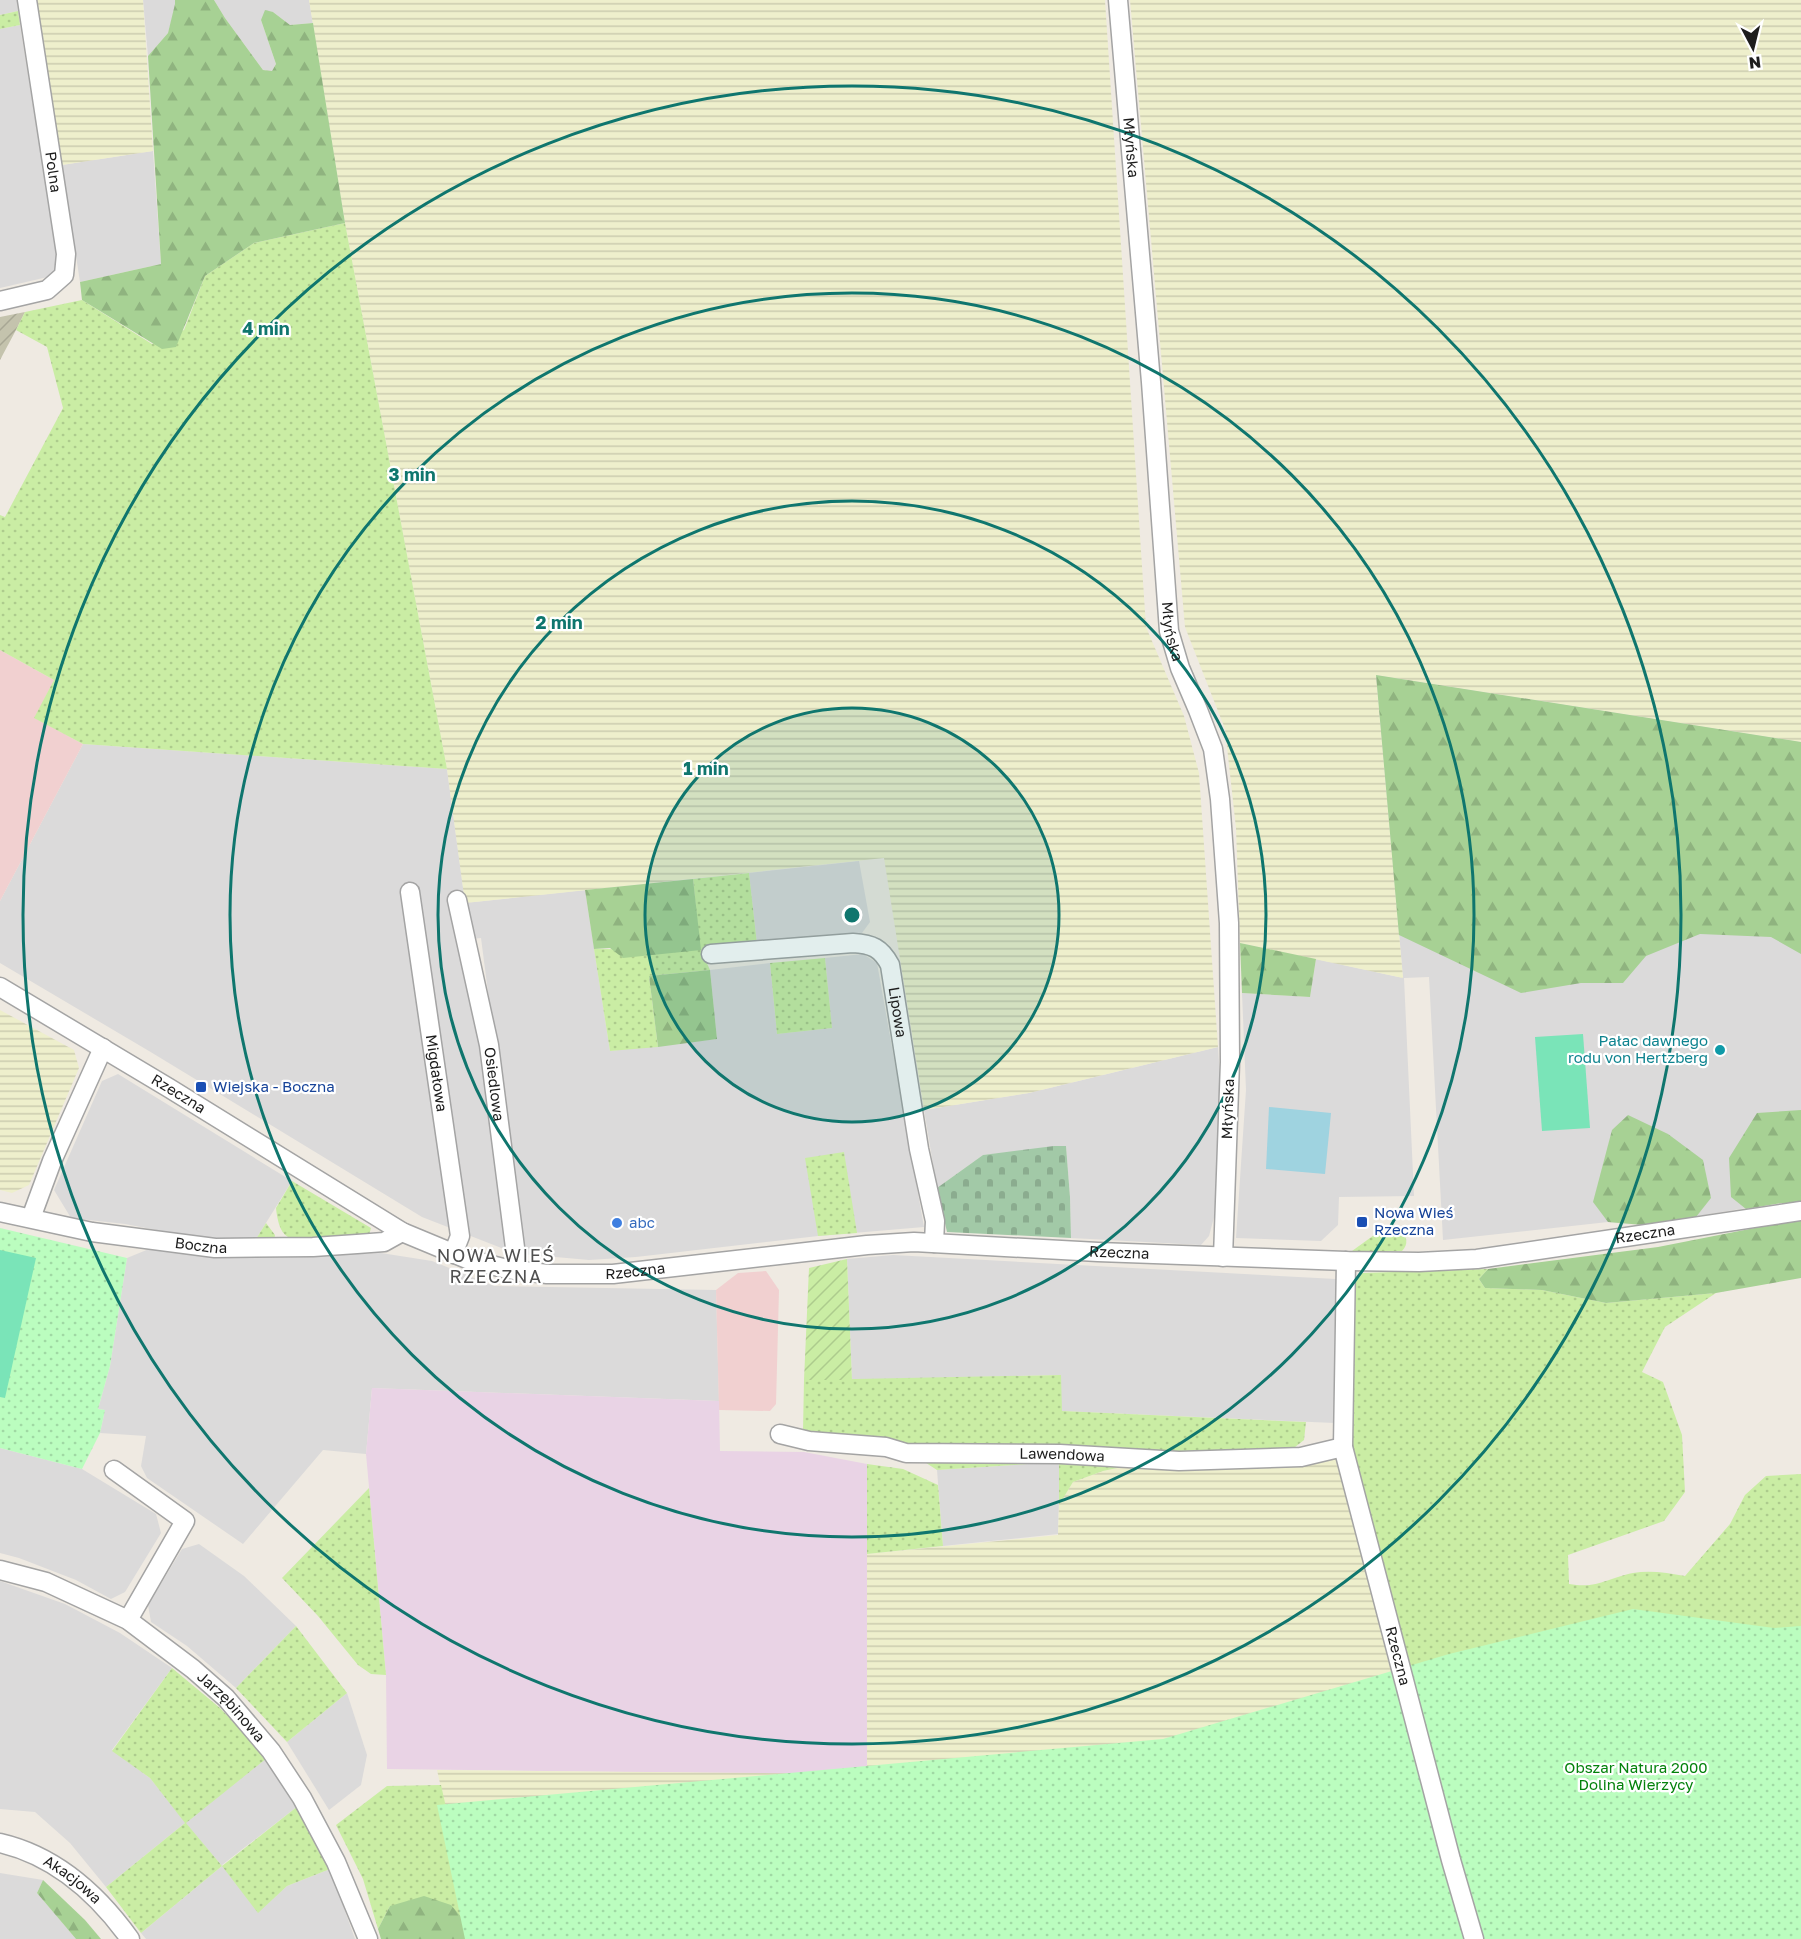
<svg xmlns="http://www.w3.org/2000/svg" width="1801" height="1939" font-family="'Golos Text',sans-serif">
<style>
.residential{fill:#dbdada}
.commercial{fill:#f1d0d0}
.industrial{fill:#e9d3e5}
.construction{fill:url(#construction-furrows)}
.farmland{fill:url(#farmland-rules)}
.grass{fill:url(#grass-dots)}
.forest{fill:url(#forest-firs)}
.cemetery{fill:url(#cemetery-stones)}
.park{fill:url(#park-dots)}
.garden{fill:url(#garden-furrows)}
.pitch{fill:#7ae4b8}
.water{fill:#9fd3e0}
.lines{fill:none;stroke-linecap:round;stroke-linejoin:round}
.minor-casing{stroke:#a4a4a4;stroke-width:21}
.minor{stroke:#fff;stroke-width:18}
.ring{fill:none;stroke:#0f766e;stroke-width:3}
.culture-dot{fill:#0f9aa8;stroke:#fff;stroke-width:2}
.transit-dot{fill:#1a4fb4;stroke:#fff;stroke-width:2}
.shop-dot{fill:#3f7fe0;stroke:#fff;stroke-width:2}
.labels{text-anchor:middle;stroke-width:4.5;stroke-linejoin:round;paint-order:stroke}
.street-label{font-size:15px;fill:#1d1d1d;stroke:#fff}
.culture-label{font-size:15px;fill:#0d838f;stroke:#fff;text-anchor:end}
.transit-label{font-size:15px;fill:#164399;stroke:#fff;text-anchor:start}
.shop-label{font-size:15px;fill:#366cbe;stroke:#fff;text-anchor:start}
.park-label{font-size:15px;fill:#04820c;stroke:#fff}
.quarter-label{font-size:18px;letter-spacing:1.5px;fill:#505050;stroke:#fff}
.centre{fill:#0f766e;stroke:#fff;stroke-width:3}
.ring-label{font-size:18px;text-anchor:middle;font-weight:bold;fill:#0f766e;stroke:#fff;stroke-width:4.5;stroke-linejoin:round;paint-order:stroke}
</style>
<defs>
<pattern id="construction-furrows" width="10" height="10" patternUnits="userSpaceOnUse" patternTransform="scale(1.5)"><rect width="10" height="10" fill="#c4c3ad"/><path d="M-1 1l2-2M0 10L10 0M9 11l2-2" fill="none" stroke="#a8a794"/></pattern>
<pattern id="farmland-rules" width="6" height="5" patternUnits="userSpaceOnUse" patternTransform="scale(1.5)"><rect width="6" height="5" fill="#eeefcc"/><path d="M0 2.5h6" fill="none" stroke="#ccccaf"/></pattern>
<pattern id="grass-dots" width="8" height="8" patternUnits="userSpaceOnUse" patternTransform="scale(1.5)"><rect width="8" height="8" fill="#caeda4"/><path d="M2 2h.1M6 6h.1" fill="none" stroke="#adcb8d" stroke-width="1.8" stroke-linecap="round"/></pattern>
<pattern id="forest-firs" width="22" height="20" patternUnits="userSpaceOnUse" patternTransform="scale(1.5)"><rect width="22" height="20" fill="#a7d194"/><path d="M5 1l3.5 6h-7zM16 11l3.5 6h-7z" fill="#8fb37f"/></pattern>
<pattern id="cemetery-stones" width="16" height="16" patternUnits="userSpaceOnUse" patternTransform="scale(1.5)"><rect width="16" height="16" fill="#a2c9a7"/><path d="M2 7V4a2 2 0 0 1 4 0v3zM10 15v-3a2 2 0 0 1 4 0v3z" fill="#8bac8f"/></pattern>
<pattern id="park-dots" width="8" height="8" patternUnits="userSpaceOnUse" patternTransform="scale(1.5)"><rect width="8" height="8" fill="#bbfdbf"/><path d="M2 2h.1M6 6h.1" fill="none" stroke="#a0d8a4" stroke-width="1.8" stroke-linecap="round"/></pattern>
<pattern id="garden-furrows" width="10" height="10" patternUnits="userSpaceOnUse" patternTransform="scale(1.5)"><rect width="10" height="10" fill="#caeda4"/><path d="M-1 1l2-2M0 10L10 0M9 11l2-2" fill="none" stroke="#adcb8d"/></pattern>
</defs>
<rect width="100%" height="100%" fill="#efeae2"/>
<!-- residential -->
<g class="residential">
<path d="M0,0H17L18,11L0,15Z"/>
<path d="M143,0H175L176,4L168,33L148,56Z"/>
<path d="M214,0H309L313,23L290,25L273,12L261,20L276,64L272,71L263,70L225,18Z"/>
<path d="M20,25L59,267L52,276L0,288V29Z"/>
<path d="M153,151L161,264L80,282L62,165Z"/>
<path d="M1376,675L1801,742V1199L1643,1225L1608,1222L1443,1240L1429,977L1404,978L1414,1196L1339,1197L1338,1225L1321,1241L1236,1238L1246,1090L1242,993L1310,997L1316,959L1403,978Z"/>
<path d="M83,744L447,769L464,894L451,896L483,1046L511,1245L504,1249L422,1217L149,1051L0,963V901Z"/>
<path d="M859,861L870,922L862,933L757,944L749,873Z"/>
<path d="M585,890L610,1051L717,1039L710,970L770,963L777,1034L832,1028L825,958L863,954L877,963L924,1227L818,1236L636,1257L589,1260L522,1254L481,938L470,939L465,903Z"/>
<path d="M1218,1047L1221,1093L1217,1206L1209,1236L1201,1245L1071,1238L1070,1197L1066,1146L983,1155L937,1188L924,1110L1029,1093Z"/>
<path d="M118,1074L292,1181L256,1239L234,1240L193,1237L125,1224L71,1218L54,1190L102,1081Z"/>
<path d="M149,1249L232,1258L381,1253L432,1261L494,1286L716,1290L719,1401L372,1388L366,1454L323,1450L243,1544L147,1478L141,1466L146,1436L100,1433L105,1410L98,1409L110,1366L127,1258Z"/>
<path d="M893,1255L1336,1279L1339,1291L1335,1423L1061,1411V1375L852,1380L847,1259Z"/>
<path d="M0,1448L82,1469L156,1514L161,1533L125,1592L111,1599L76,1580L19,1558L0,1553Z"/>
<path d="M1060,1462L1058,1534L943,1546L937,1470Z"/>
<path d="M199,1544L244,1576L296,1626L236,1688L187,1646L151,1622L148,1605L182,1549Z"/>
<path d="M0,1581L65,1604L120,1633L172,1668L112,1750L150,1778L185,1822L267,1758L298,1806L222,1865L258,1912L287,1886L330,1869L355,1939H146L141,1933L222,1866L185,1823L106,1887L70,1843L35,1812L0,1809Z"/>
<path d="M347,1693L367,1755L361,1785L329,1810L287,1742Z"/>
<path d="M0,1873L43,1880L37,1893L76,1939H0Z"/>
</g>
<!-- commercial -->
<g class="commercial">
<path d="M0,650L54,680L35,718L83,744L0,901Z"/>
<path d="M766,1271L779,1290L776,1404L770,1411L719,1410L716,1290L738,1273Z"/>
</g>
<!-- industrial -->
<path class="industrial" d="M372,1388L719,1401L720,1451L804,1452L867,1464V1775L387,1769L386,1675L366,1454Z"/>
<!-- construction -->
<path class="construction" d="M25,312L16,330L0,360V317Z"/>
<!-- farmland -->
<g class="farmland">
<path d="M35,0H143L153,151L62,165Z"/>
<path d="M309,0H1105L1146,627L1184,716L1199,773L1218,1047L1029,1093L924,1110L884,858L465,903L447,769L345,223Z"/>
<path d="M1130,0H1801V742L1376,675L1403,978L1240,943L1236,828L1225,729L1185,627Z"/>
<path d="M0,1010L74,1050L79,1068L29,1185L12,1193L0,1190Z"/>
<path d="M1338,1445L1413,1741L475,1939L437,1770L867,1774V1554L1058,1535L1059,1505L1073,1482L1103,1471L1141,1463Z"/>
</g>
<!-- grass -->
<g class="grass">
<path d="M18,11L20,25L0,29V15Z"/>
<path d="M345,223L447,769L83,744L34,718L54,680L0,650V515L5,517L63,408L47,347L16,330L25,312L82,300L152,344L184,330L205,276L254,243Z"/>
<path d="M749,873L757,944L701,950L710,970L649,976L658,1047L610,1051L594,949L700,950L693,879Z"/>
<path d="M825,958L832,1028L777,1034L770,963Z"/>
<path d="M844,1152L857,1233L818,1236L805,1158Z"/>
<path d="M292,1181L371,1228L368,1239C349,1239 304,1245 288,1237C279,1232 277,1217 276,1208Z"/>
<path d="M266,1223L275,1235L274,1241L256,1239Z"/>
<path d="M1400,1229C1407,1236 1409,1244 1402,1251H1352L1381,1230Z"/>
<path d="M1488,1269L1479,1279L1485,1288L1542,1290L1606,1303L1716,1293L1665,1327L1642,1372L1663,1382L1682,1435L1685,1492L1664,1521L1568,1555L1569,1584C1598,1589 1607,1578 1633,1573C1650,1570 1668,1573 1685,1576L1730,1524L1745,1495L1766,1476L1801,1474V1856L1477,1939L1350,1452L1353,1286L1362,1273Z"/>
<path d="M1061,1375L1062,1411L1306,1422L1304,1440L1290,1451L1141,1463L1103,1471L1073,1482L1059,1505V1462L937,1470L903,1448L803,1430L804,1380Z"/>
<path d="M867,1464L903,1469L938,1485L943,1546L867,1554Z"/>
<path d="M369,1488L386,1675L371,1674L358,1665L318,1616L282,1578Z"/>
<path d="M296,1626L347,1693L287,1742L236,1688Z"/>
<path d="M172,1668L220,1708L267,1758L186,1823L222,1866L298,1806L330,1869L287,1886L258,1913L222,1866L141,1933L106,1887L185,1823L150,1778L112,1751Z"/>
<path d="M441,1785L474,1932L390,1906L378,1929L363,1879L336,1825L387,1786Z"/>
</g>
<!-- forest -->
<g class="forest">
<path d="M175,0H214L225,18L263,70L272,71L276,64L261,20L265,10L273,12L290,25L313,23L345,223L254,243L205,276L176,347L162,349L82,300L80,282L161,264L148,56L168,33L175,4Z"/>
<path d="M1376,675L1801,742V954L1771,937L1700,934L1646,956L1623,983H1581L1521,993L1399,935Z"/>
<path d="M693,879L701,950L623,958L610,948L594,949L585,890Z"/>
<path d="M1240,943L1316,959L1310,997L1242,993Z"/>
<path d="M710,970L717,1039L658,1047L649,976Z"/>
<path d="M1801,1110V1278L1716,1293L1606,1303L1542,1290L1485,1288L1479,1279L1488,1269L1658,1247L1785,1222L1782,1203L1746,1209L1731,1197L1729,1158L1757,1113Z"/>
<path d="M1628,1115L1668,1134L1703,1160L1711,1198L1696,1217L1643,1225L1608,1222L1593,1202L1612,1130Z"/>
<path d="M43,1880L85,1920L101,1939H76L37,1893Z"/>
<path d="M424,1896L451,1905L474,1932L475,1939H381L378,1929L390,1906Z"/>
</g>
<!-- cemetery -->
<path class="cemetery" d="M1054,1146H1066L1070,1197L1071,1238L947,1232L937,1188L983,1155Z"/>
<!-- park -->
<g class="park">
<path d="M0,1228L127,1258L110,1366L98,1409L105,1410L100,1433L82,1469L0,1448Z"/>
<path d="M1633,1609L1774,1628L1801,1626V1939H465L437,1805L1163,1739L1449,1654Z"/>
</g>
<!-- garden -->
<path class="garden" d="M847,1259L852,1380H804L809,1268Z"/>
<!-- pitch -->
<g class="pitch">
<path d="M1583,1034L1590,1128L1542,1131L1535,1037Z"/>
<path d="M0,1250L36,1258L5,1398L0,1397Z"/>
</g>
<!-- water -->
<path class="water" d="M1269,1107L1331,1113L1325,1174L1266,1169Z"/>
<g class="lines">
<defs>
<g id="minor">
<path id="s1" d="M1118,0L1151,382L1169,631L1180,668L1198,710L1213,749L1220,799L1229,923L1230,1062L1223,1257"/>
<path d="M0,301L47,290L64,275L66,254L27,0"/>
<path id="s2" d="M410,892L460,1236L453,1254"/>
<path id="s3" d="M457,900L489,1045L518,1271"/>
<path id="s4" d="M711,954L853,943C872,944 881,948 890,965L919,1149L935,1221L934,1243"/>
<path id="s5" d="M0,987L169,1088L402,1232L467,1259L507,1269L547,1274H613L867,1245L914,1242L1098,1252L1346,1261L1419,1262L1477,1259L1801,1211"/>
<path id="s6" d="M0,1212L92,1232L215,1248L313,1247L357,1244L384,1242L402,1232"/>
<path d="M31,1218L52,1161L103,1048"/>
<path id="s7" d="M1346,1261L1343,1447L1451,1860L1474,1939"/>
<path id="s8" d="M780,1434L809,1441L886,1447L906,1453L1060,1454L1179,1461L1301,1457L1343,1447"/>
<path d="M114,1470L185,1521L128,1620"/>
<path id="s9" d="M0,1570L46,1582L128,1620L193,1669L226,1698L271,1751L302,1798L336,1862L368,1939"/>
<path id="s10" d="M0,1843C56,1856 97,1893 130,1939"/>
</g>
</defs>
<!-- minor casing -->
<use href="#minor" class="minor-casing"/>
<!-- minor -->
<use href="#minor" class="minor"/>
</g>
<!-- distance rings -->
<circle cx="852" cy="915" r="207" fill="#0f766e" fill-opacity=".12"/>
<g class="ring">
<circle cx="852" cy="915" r="207"/>
<circle cx="852" cy="915" r="414"/>
<circle cx="852" cy="915" r="622"/>
<circle cx="852" cy="915" r="829"/>
</g>
<!-- markers -->
<circle class="culture-dot" cx="1720" cy="1050" r="6"/>
<g class="transit-dot">
<rect x="195" y="1081" width="12" height="12" rx="3"/>
<rect x="1356" y="1216" width="12" height="12" rx="3"/>
</g>
<circle class="shop-dot" cx="617" cy="1223" r="6"/>
<g class="labels">
<!-- street labels -->
<g class="street-label">
<text dy="5" stroke="none"><textPath href="#s1" startOffset="148">Młyńska</textPath></text>
<text transform="translate(53 172) rotate(82)" y="5">Polna</text>
<text dy="5" stroke="none"><textPath href="#s1" startOffset="634">Młyńska</textPath></text>
<text dy="5" stroke="none"><textPath href="#s4" startOffset="236">Lipowa</textPath></text>
<text dy="5" stroke="none"><textPath href="#s2" startOffset="183">Migdałowa</textPath></text>
<text dy="5" stroke="none"><textPath href="#s3" startOffset="188">Osiedlowa</textPath></text>
<text dy="5" stroke="none"><textPath href="#s5" startOffset="208">Rzeczna</textPath></text>
<text transform="translate(1228 1109) rotate(-88)" y="5">Młyńska</text>
<text dy="5" stroke="none"><textPath href="#s5" startOffset="1725">Rzeczna</textPath></text>
<text dy="5" stroke="none"><textPath href="#s6" startOffset="204">Boczna</textPath></text>
<text dy="5" stroke="none"><textPath href="#s5" startOffset="1197">Rzeczna</textPath></text>
<text dy="5" stroke="none"><textPath href="#s5" startOffset="711">Rzeczna</textPath></text>
<text dy="5" stroke="none"><textPath href="#s8" startOffset="284">Lawendowa</textPath></text>
<text dy="5" stroke="none"><textPath href="#s7" startOffset="402">Rzeczna</textPath></text>
<text dy="5" stroke="none"><textPath href="#s9" startOffset="273">Jarzębinowa</textPath></text>
<text dy="5" stroke="none"><textPath href="#s10" startOffset="82">Akacjowa</textPath></text>
</g>
<!-- culture labels -->
<g class="culture-label">
<text x="1708" y="1046">Pałac dawnego<tspan x="1708" dy="17">rodu von Hertzberg</tspan></text>
</g>
<!-- transit labels -->
<g class="transit-label">
<text x="213" y="1092">Wiejska - Boczna</text>
<text x="1374" y="1218">Nowa Wieś<tspan x="1374" dy="17">Rzeczna</tspan></text>
</g>
<!-- shop labels -->
<g class="shop-label">
<text x="629" y="1228">abc</text>
</g>
<!-- park labels -->
<g class="park-label">
<text x="1636" y="1773">Obszar Natura 2000<tspan x="1636" dy="17">Dolina Wierzycy</tspan></text>
</g>
<!-- quarter labels -->
<g class="quarter-label">
<text x="496" y="1262">NOWA WIEŚ<tspan x="496" dy="21">RZECZNA</tspan></text>
</g>
</g>
<circle cx="852" cy="915" r="9" class="centre"/>
<g class="ring-label">
<text x="266" y="335">4 min</text>
<text x="412" y="481">3 min</text>
<text x="559" y="629">2 min</text>
<text x="706" y="775">1 min</text>
</g>
<!-- north arrow -->
<g transform="translate(1753 48) rotate(173)" stroke="#ffffff" stroke-width="4.5" paint-order="stroke">
<path d="M0-4.5L10 22L0 15L-10 22Z" fill="#1d1d1d"/>
<text y="-9" font-size="16" font-weight="bold" text-anchor="middle" fill="#1d1d1d">N</text>
</g>
</svg>
